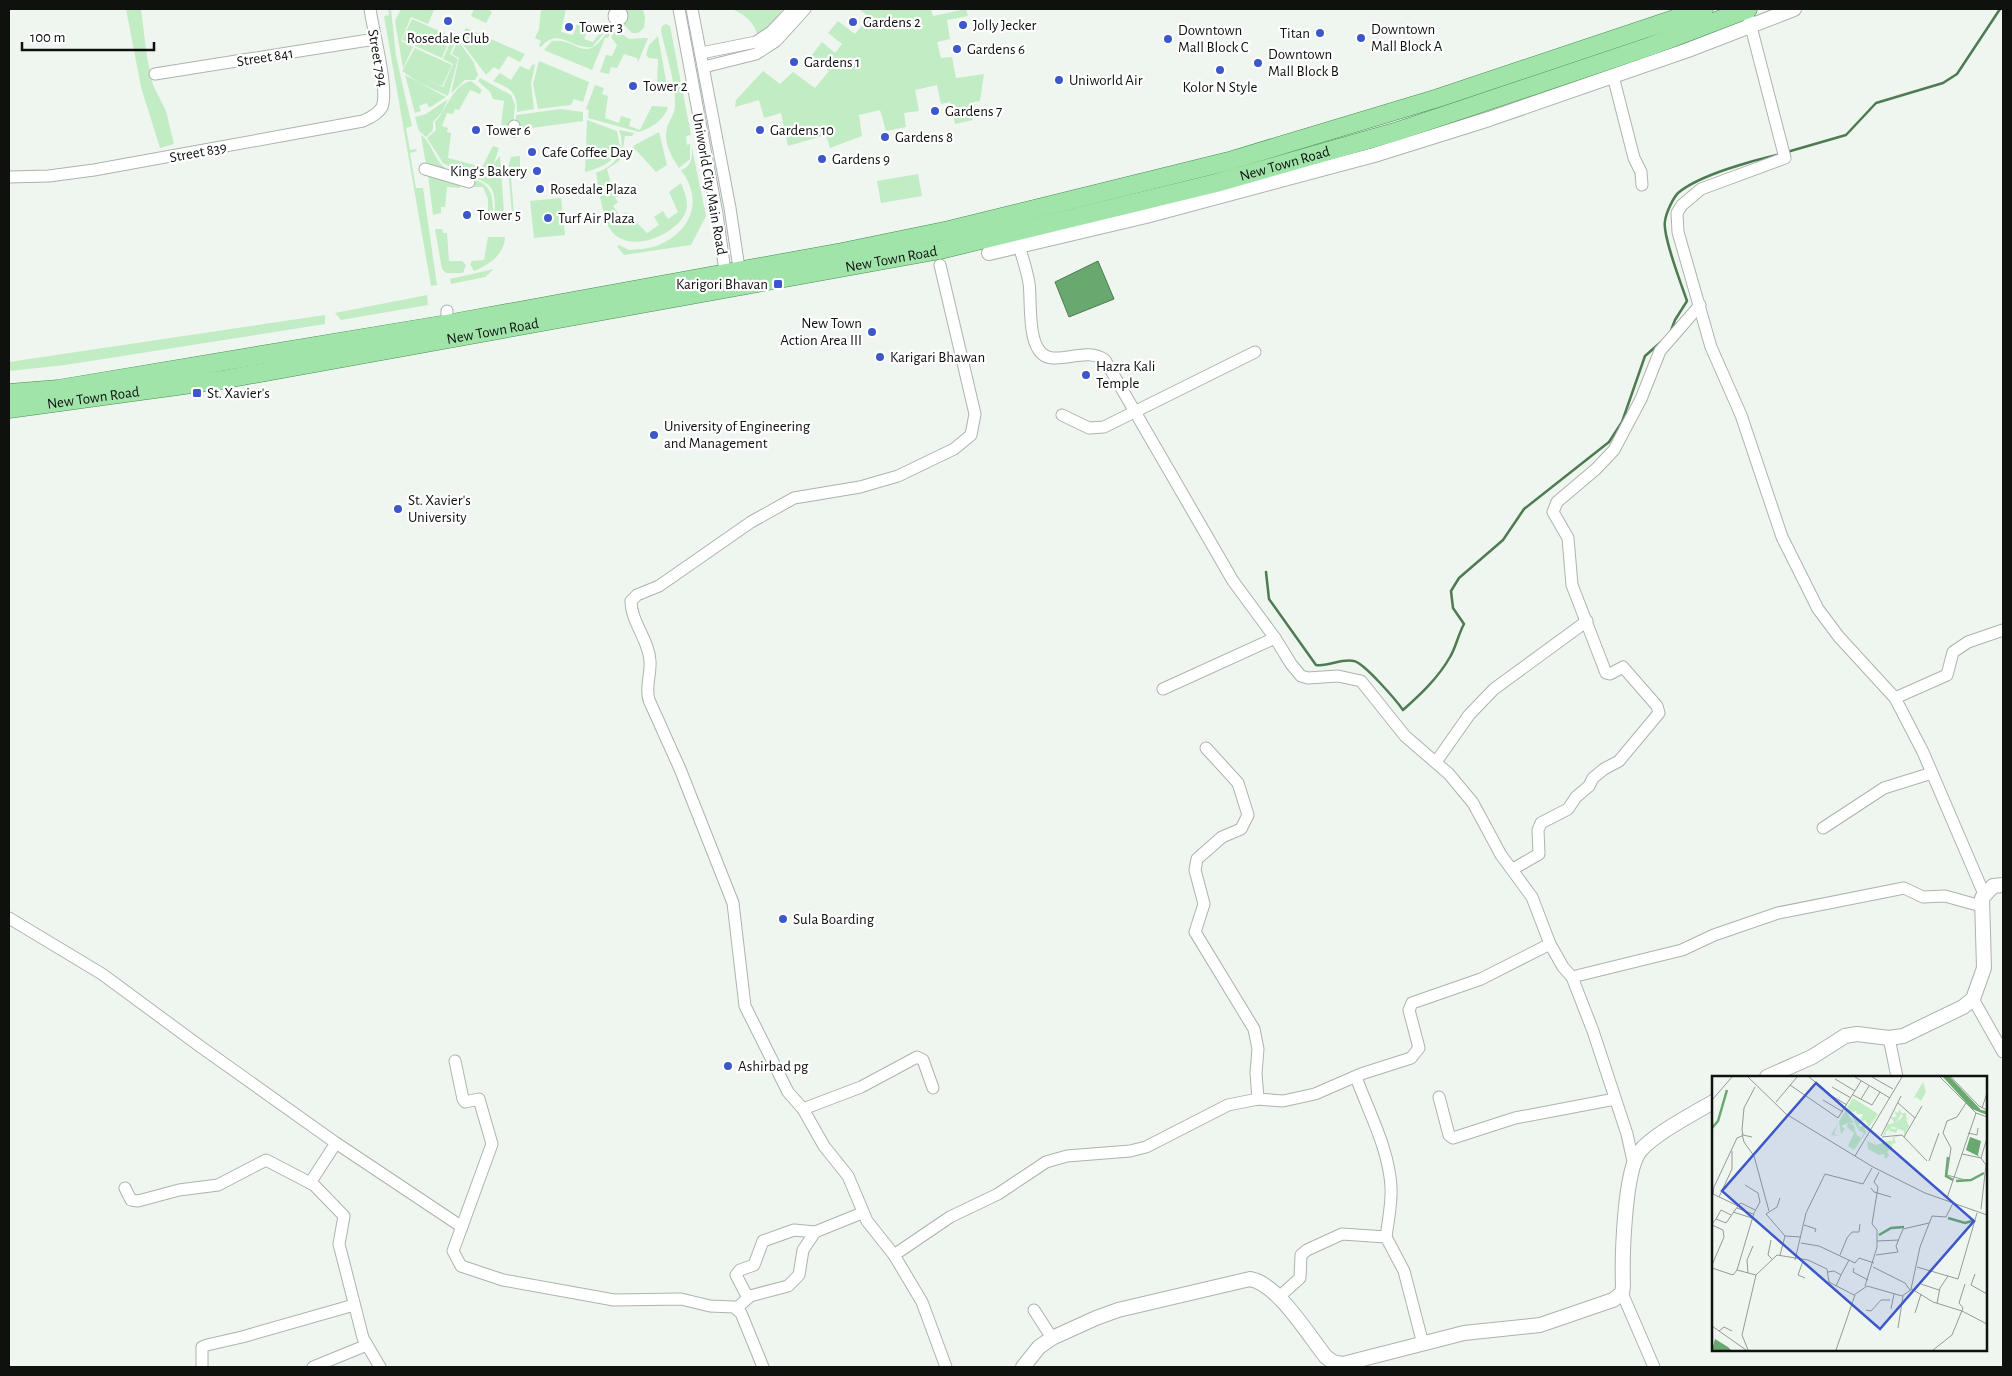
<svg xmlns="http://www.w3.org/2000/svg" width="2012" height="1376" font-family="'Alegreya Sans',sans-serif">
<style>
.green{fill:#c1ecc4}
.water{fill:#69a86f;stroke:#4e7b52}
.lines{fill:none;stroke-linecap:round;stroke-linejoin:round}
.stream{stroke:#4e7b52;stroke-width:2.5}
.minor-casing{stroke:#adb3ad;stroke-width:13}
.tertiary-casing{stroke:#adb3ad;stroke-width:16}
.primary-casing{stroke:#468e4f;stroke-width:19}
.minor{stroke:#fff;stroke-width:11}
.tertiary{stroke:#fff;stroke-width:14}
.primary{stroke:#a1e4aa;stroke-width:18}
.poi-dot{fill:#3c57c9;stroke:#fff;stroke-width:2}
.labels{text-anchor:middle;stroke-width:4.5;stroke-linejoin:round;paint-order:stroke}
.poi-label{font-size:15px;fill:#0f110f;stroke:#fff;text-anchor:start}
.street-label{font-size:15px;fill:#0f110f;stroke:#fff}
.inset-river{fill:none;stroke:#69a86f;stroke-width:2.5}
.inset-road{fill:none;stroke:#959a96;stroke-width:1}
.view{fill:#3c57c9;fill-opacity:0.15;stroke:#3c57c9;stroke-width:2.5}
.inset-edge{fill:none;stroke:#0f110f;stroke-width:2.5}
</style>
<rect width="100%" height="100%" fill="#eff6f0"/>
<!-- green -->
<g class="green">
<path d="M126,9H141L147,57L153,85L166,111L174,144L160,148L141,87Z"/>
<path d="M388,9H391L396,56L412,126L406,128L410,150L416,149L417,151L410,153L416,188H423L437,285L431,286L384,16L389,15Z"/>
<path d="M401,9L434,10L428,24L411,17L401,41L413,47L403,68L395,21Z"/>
<path d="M474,9H488L492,12L486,23L471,16Z"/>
<path d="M541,9H566L561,32L573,35L579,19L590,24L584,39L593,42L602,30L606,31L592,47C571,50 559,26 541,47L539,46L541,41L535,38L539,29Z"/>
<path d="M625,9H643L645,18L644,28L638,33H632L623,24L626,18Z"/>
<path d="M732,9H783L765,33L758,37C755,22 745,15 732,9Z"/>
<path d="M859,9H931L933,16L966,9L968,16L947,20L950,39L937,42L941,58L952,57L956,78L984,74L980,101L970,103L973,120L955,124L950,102L941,104L937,85L915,90L919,111L904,113L906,127L886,131L880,110L859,115L862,136L830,148L826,135L788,146L781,113L764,118L759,100L735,107L736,100L763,71L780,84L793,72L815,88L829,71L811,56L822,42L835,53L842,44L828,33L838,21L855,34L869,17Z"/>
<path d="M412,19L451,36L442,58L402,40Z"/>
<path d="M666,24L670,26L691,135L686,136L687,145L690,144V159L679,168C671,156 662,140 668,125C671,117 676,112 675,103C675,79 666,54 661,31L662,26Z"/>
<path d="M466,28L525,54L520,62L508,56L499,70L494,67L486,75L459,39Z"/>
<path d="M616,30L629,39L648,38L638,62L637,58L624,54L617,68L611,67L609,74L600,72L606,55L612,56L617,45L611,37Z"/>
<path d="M607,32L610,33L608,38H605L592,70L544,50L552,41C579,38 584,66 607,32Z"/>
<path d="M453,36L457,38L450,54L458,59L448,96L418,82L402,71L415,48L452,65L442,86L424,79L443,87L453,64L443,59Z"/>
<path d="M658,36L667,86L657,85L658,59L649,58L646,55L649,45Z"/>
<path d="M458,41L473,61L478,75L475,80H465L451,93L459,58L452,54Z"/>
<path d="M539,61L589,82L583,102L574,99L571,105L538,109L533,84Z"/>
<path d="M533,64L535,65L531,84L534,109L517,112C517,91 511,89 493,81L500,73L511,80L520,66L529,70Z"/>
<path d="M405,75L446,97L429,108L427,103L419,106L421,111L415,113Z"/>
<path d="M480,78L511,95L515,105L513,126L501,125L504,101L493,99L490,92L478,81Z"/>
<path d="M471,81L482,90L480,94L470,90L459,110L455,109L453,114L447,113L442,126L448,128L447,132L451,133L448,158L482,167L493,146L499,148L494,163L483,173L465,175L443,163L427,138L436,130L435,122C446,111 453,84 471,81Z"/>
<path d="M595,85L604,88L602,94L608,96L605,118L619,123L621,116L631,119L629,126L640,130L652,106L668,107C665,119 650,129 639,132L588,118L589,110L586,109Z"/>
<path d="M448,99L442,112L433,122V130L426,137L419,131L415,117L426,114Z"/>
<path d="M561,109L583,112V121L517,130L515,126L516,115Z"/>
<path d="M587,120L617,131L620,147C613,163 602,167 585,172Z"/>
<path d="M619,130L634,133L632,136H625L623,148L626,149L619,161L607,169L612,187L618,196L615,198L618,202L613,206L620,216L626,212L647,233L659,225L654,217L663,211L668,219L678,212L669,192L681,183C684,190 687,198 687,206C685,232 628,258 610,229C602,217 599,188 596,173C616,165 627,152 619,130Z"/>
<path d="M659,132L667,165L656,172L636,150L628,155L627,153L635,145Z"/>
<path d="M421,135C431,142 433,155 441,164C464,187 495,168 493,213L488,214V199L483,187H471L472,181L426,165Z"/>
<path d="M691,143L706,216L691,245L624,255L617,246L619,245L629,250C638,249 650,249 659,245C693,230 703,199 681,170C693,166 693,154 691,143Z"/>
<path d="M500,156L504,213H495C495,190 494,183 470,177L484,175Z"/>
<path d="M520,156V175L511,177L514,214H512L508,168L511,157Z"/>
<path d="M918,174L922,196L881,203L877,181Z"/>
<path d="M428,175L460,184V188L447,187L445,207H441V213L433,215Z"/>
<path d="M561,198L565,235L534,238L530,201Z"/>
<path d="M435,229H442L443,233H447L449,261H462L466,265L463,273H446L442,269Z"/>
<path d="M488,237H505C504,255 489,265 474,271L470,264L472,261L484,260Z"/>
<path d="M494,269L485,277L451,284L450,279Z"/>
<path d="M427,295L428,305L341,320L335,313Z"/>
<path d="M325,315V324L65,365L9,371V362Z"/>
</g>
<!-- water -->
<path class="water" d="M1098,261L1114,299L1069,317L1055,282Z"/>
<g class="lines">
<!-- stream -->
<g class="stream">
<path d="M1787,152L1846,135L1876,103L1943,83L1957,74L2000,9"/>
<path d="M1670,333L1675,320L1687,301C1682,286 1662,235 1665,221C1666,213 1673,198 1678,193C1699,175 1754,160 1781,154"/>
<path d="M1266,572L1269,599L1316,665C1329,667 1341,658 1354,661C1364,663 1396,700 1403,710C1421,694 1438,678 1450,657C1456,647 1458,635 1464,624L1453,608L1451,591L1459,578L1503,540L1524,509L1609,442L1622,422L1645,356L1661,342"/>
</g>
<defs>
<g id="minor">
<path d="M679,9L717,214L726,278"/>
<path d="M692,9L730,208L740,275"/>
<circle cx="618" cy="16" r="4"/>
<path d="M1749,19L1785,158L1701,189L1682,205L1677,213L1678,232L1711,347L1741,415L1782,537L1818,609L1839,637L1895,698L1923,752L1984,894"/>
<path d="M701,53L756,42L771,32L793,9"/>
<path d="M704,67L756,54L776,41L805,9"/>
<path d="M155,74L375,39"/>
<path d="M1613,76L1634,158L1641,172L1642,185"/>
<path d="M514,131V126"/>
<path d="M425,169L469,182"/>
<path d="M9,177L49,176L94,170L363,121C370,118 378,114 382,107C389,90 373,30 370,9"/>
<path d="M1019,246C1023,259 1027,271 1029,283C1032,302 1025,357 1053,358C1071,359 1089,349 1105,360L1233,581L1275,638L1291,664L1301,676L1308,678L1338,676L1361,681L1405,736L1449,774L1473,803L1501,855L1532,897L1550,944L1563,967L1572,977L1593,1031L1627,1134L1633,1161"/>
<path d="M940,265L975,414L971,435L954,449L898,476L860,487L794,498L751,522L659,586L637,595L631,601C631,622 649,640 650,661C651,675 645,687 649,700L680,769L733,903L745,1006L788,1092L803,1109L824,1146L848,1176L867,1221L894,1255L922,1302L946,1367"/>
<path d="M447,311V324"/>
<path d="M1062,415L1089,428L1104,427L1255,352"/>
<path d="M1163,689L1275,638"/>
<path d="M1895,698L1947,675L1953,652L1968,642L2003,630"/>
<path d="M1206,748L1238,783L1248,815L1241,829L1222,837L1197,859L1195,870L1204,904L1195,932L1254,1029L1258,1049L1256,1073L1258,1099"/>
<path d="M1436,762L1469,715L1494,689L1587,621"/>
<path d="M1823,828L1884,788L1932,773"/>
<path d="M1513,869L1539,854L1538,830L1541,823L1568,809L1576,797L1589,786L1593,778L1604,769L1619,761L1659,713L1657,706L1623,667L1610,674L1606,673L1572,585L1568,538L1553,512L1557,502L1596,469L1614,450L1641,399L1660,351L1700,305"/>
<path d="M9,918L102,974L201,1047L336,1143L462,1227"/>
<path d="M1572,977L1682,950L1714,935L1778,913L1904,888L1923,897L1945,896L1981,906"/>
<path d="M1973,999L2003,1052"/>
<path d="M1889,1038L1897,1077"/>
<path d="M455,1061L463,1099L465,1102L479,1099L492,1144L453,1251L461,1266L503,1280L614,1300L681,1299L710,1306L734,1307L741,1313L763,1367"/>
<path d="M1356,1077C1369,1113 1389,1149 1391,1187C1392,1204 1388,1221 1386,1237"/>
<path d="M1439,1097L1449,1135L1453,1138L1515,1118L1615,1099"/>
<path d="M803,1109L861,1087L917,1057L923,1060L933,1088"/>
<path d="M310,1183L336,1143"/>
<path d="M125,1188L131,1200L138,1201L179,1190L218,1185L266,1160L314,1185L344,1216L339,1244L363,1338L380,1367"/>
<path d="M894,1255L950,1217L998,1194L1046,1162L1067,1156L1130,1151L1146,1147L1228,1105L1258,1099L1283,1101L1315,1094L1361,1074L1411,1058L1419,1048L1409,1010L1412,1003L1481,979L1550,944"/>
<path d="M1622,1293L1654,1367"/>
<path d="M1279,1297L1300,1278L1301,1255L1307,1250L1342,1234L1386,1237L1404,1271L1423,1344"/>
<path d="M748,1298L736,1275L740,1270L754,1265L763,1241L794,1230L815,1232"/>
<path d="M737,1308L750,1296L788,1286L799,1275L803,1250L815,1232L862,1213"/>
<path d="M1034,1310L1052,1338"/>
<path d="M202,1367V1347L207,1345L242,1337L354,1305"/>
<path d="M313,1367L367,1345"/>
</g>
<g id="tertiary">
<path d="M989,253L1146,216L1374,155L1489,119L1688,50L1794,9"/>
<path d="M1767,1077L1812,1057L1845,1036L1857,1034L1889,1038L1903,1036L1963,1007L1973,999L1984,968L1982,898L1993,886L2003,885"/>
<path d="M1023,1367L1039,1347L1052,1338L1096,1318L1118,1310L1250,1279C1277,1283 1309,1336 1326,1357L1333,1362L1343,1364L1464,1333L1540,1325L1613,1300L1622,1293L1623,1286C1622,1259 1624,1171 1640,1151C1654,1134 1693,1114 1713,1102"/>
</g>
<g id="primary">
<path d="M9,393L58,389L447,324L842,252L949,230L1229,161L1438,98L1704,9"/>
<path id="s1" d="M9,409L221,380L940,250L1216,183L1395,132L1651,46L1748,9"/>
</g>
</defs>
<!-- minor casing -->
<use href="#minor" class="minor-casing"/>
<!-- tertiary casing -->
<use href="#tertiary" class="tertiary-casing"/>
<!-- primary casing -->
<use href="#primary" class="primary-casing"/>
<!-- minor -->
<use href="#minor" class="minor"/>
<!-- tertiary -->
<use href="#tertiary" class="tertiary"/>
<!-- primary -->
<use href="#primary" class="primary"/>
</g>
<!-- markers -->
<g class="poi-dot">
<circle cx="448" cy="21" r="5"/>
<circle cx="853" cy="22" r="5"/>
<circle cx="963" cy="25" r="5"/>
<circle cx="569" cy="27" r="5"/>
<circle cx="1320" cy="33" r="5"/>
<circle cx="1361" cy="38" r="5"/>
<circle cx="1168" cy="39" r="5"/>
<circle cx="957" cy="49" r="5"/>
<circle cx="794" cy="62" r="5"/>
<circle cx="1258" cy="63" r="5"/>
<circle cx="1220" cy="70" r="5"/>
<circle cx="1059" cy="80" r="5"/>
<circle cx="633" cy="86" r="5"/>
<circle cx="935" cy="111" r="5"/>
<circle cx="476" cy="130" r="5"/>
<circle cx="760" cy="130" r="5"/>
<circle cx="885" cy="137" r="5"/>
<circle cx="532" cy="152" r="5"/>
<circle cx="822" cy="159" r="5"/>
<circle cx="537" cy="171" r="5"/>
<circle cx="540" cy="189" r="5"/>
<circle cx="467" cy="215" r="5"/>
<circle cx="548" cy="218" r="5"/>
<rect x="773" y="279" width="10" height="10" rx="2.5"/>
<circle cx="872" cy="332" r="5"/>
<circle cx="880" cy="357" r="5"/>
<circle cx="1086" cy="375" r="5"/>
<rect x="192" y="388" width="10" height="10" rx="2.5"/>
<circle cx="654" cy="435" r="5"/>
<circle cx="398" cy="509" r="5"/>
<circle cx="783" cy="919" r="5"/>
<circle cx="728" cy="1066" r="5"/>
</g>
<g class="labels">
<!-- poi labels -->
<g class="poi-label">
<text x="863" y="27">Gardens 2</text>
<text x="973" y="30">Jolly Jecker</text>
<text x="579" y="32">Tower 3</text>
<text x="1371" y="34">Downtown<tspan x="1371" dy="17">Mall Block A</tspan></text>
<text x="1178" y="35">Downtown<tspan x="1178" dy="17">Mall Block C</tspan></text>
<text x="1310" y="38" text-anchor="end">Titan</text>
<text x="448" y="43" text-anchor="middle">Rosedale Club</text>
<text x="967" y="54">Gardens 6</text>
<text x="1268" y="59">Downtown<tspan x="1268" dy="17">Mall Block B</tspan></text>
<text x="804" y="67">Gardens 1</text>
<text x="1069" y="85">Uniworld Air</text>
<text x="643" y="91">Tower 2</text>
<text x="1220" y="92" text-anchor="middle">Kolor N Style</text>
<text x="945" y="116">Gardens 7</text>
<text x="486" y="135">Tower 6</text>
<text x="770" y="135">Gardens 10</text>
<text x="895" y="142">Gardens 8</text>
<text x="542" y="157">Cafe Coffee Day</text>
<text x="832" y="164">Gardens 9</text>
<text x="527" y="176" text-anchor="end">King's Bakery</text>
<text x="550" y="194">Rosedale Plaza</text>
<text x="477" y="220">Tower 5</text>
<text x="558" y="223">Turf Air Plaza</text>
<text x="768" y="289" text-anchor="end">Karigori Bhavan</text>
<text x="862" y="328" text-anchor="end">New Town<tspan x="862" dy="17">Action Area III</tspan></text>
<text x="890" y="362">Karigari Bhawan</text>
<text x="1096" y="371">Hazra Kali<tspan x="1096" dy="17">Temple</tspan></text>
<text x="207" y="398">St. Xavier's</text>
<text x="664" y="431">University of Engineering<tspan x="664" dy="17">and Management</tspan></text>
<text x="408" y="505">St. Xavier's<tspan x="408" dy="17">University</tspan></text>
<text x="793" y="924">Sula Boarding</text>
<text x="738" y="1071">Ashirbad pg</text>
</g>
<!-- street labels -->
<g class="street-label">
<text transform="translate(265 57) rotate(-9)" y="5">Street 841</text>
<text transform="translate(378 58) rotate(80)" y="5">Street 794</text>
<text transform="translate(198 152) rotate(-11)" y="5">Street 839</text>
<text dy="5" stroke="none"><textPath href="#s1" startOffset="1300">New Town Road</textPath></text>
<text transform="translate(710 184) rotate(80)" y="5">Uniworld City Main Road</text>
<text dy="5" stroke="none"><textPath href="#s1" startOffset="895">New Town Road</textPath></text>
<text dy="5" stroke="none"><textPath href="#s1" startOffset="490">New Town Road</textPath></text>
<text dy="5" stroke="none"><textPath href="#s1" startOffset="85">New Town Road</textPath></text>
</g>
</g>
<!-- overview -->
<g transform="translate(1712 1076)">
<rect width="275" height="275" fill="#eff6f0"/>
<path d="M211,6L214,16L209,25L204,21L201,23ZM141,22L166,38L157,51L153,44L146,48L148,51L154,48L152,54L155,55L142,74L136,70L142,57L135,51L136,47L129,50L133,53L129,58L127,45L122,58L128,60L119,59ZM144,35L145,38H151L149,43L144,46L148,42L143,44L142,37L140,41L146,53L149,52L146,54L152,57L149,62L144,58L142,49L137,47H142L136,38ZM188,33L189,37H194V42L199,41L194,43L197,50L192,60V55L186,53L184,57L178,55L176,60L178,52L182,53L186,52L180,51L191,40L189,38L184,47L174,56V59L171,60L176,48L182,47L179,41H185L182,35L186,37ZM188,60L182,62L184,67L180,68V73L175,75L177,80L173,83L172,78L167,79L156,73L155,65L164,69L179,64L180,67L181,61Z" fill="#c1ecc4" fill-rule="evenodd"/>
<path d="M231,1H238L269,34L275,35V39L260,33ZM258,61L269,65L266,79L268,81L254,74ZM3,263L16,271L19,274H0Z" fill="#69a86f"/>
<path class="inset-river" d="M0,52L6,45L15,14M236,81L234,100L241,104M244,105L259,104L272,97M236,142L253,147L260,145M167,159L179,152L192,151"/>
<path class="inset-road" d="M36,1L74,38L161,91L213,117L275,139M97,1L114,15M143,1L178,22M160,1L181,13M228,1L264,37L275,41M239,1L267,30L275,34M123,3L143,15M78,9L126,42L149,5M120,11L139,22M115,17L135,29M141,19L160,29L168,16M149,23L157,10M0,24L20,1M111,24L131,36M64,26L85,1M186,27L203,42M270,32L275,17M256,57L265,59L266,52M30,58L32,66L42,80L57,135M169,60L189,20M40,61L31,59L30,54L32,32L43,11M170,61L190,59L215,85M192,61L210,30M250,78L264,37M143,80L190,1M217,85L227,57M253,104L235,99L239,72L231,57L235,45L245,41L254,27M159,112L162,116L179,121M7,121L20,93V75M68,122L65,131L54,138L73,160L68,179M235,122L250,78L269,82L275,62M26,129L29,127L43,134M25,132L41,138M269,133L274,89L269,82M21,136L40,142M4,143L9,134L19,139M0,148L4,143L14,147L26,130L1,118L2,111L25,62L30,60M0,149L11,154L12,161L0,189M92,149L104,153L103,156M73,160L89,161M59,164L56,179L60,183M165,165L187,164M89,167L107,170L143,187L147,182L162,187M128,179L135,162L140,156H147L148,148M164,179L186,176L184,170L191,153L217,147M83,184L94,137L113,98L151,108L160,92M91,185L86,199L93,202M161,191L193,207L198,214M205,191L246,203L265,137M0,192L21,199L25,194L44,199L65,179L96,184L115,193L117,206L142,219L155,210L190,220L200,213L221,226L250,235L275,248M142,192L141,196L156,204M25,194L42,137L48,126L46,117L33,109M116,196L122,195L129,199L124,210M36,197L35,184L41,170M263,198L259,209L275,218M129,199L137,184M209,208L227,214M153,210L165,171V154L160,148L166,111L162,106L167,96M199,213L208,171L220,140L234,141L241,127M225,227L228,212L236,200M179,233L182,218M154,234L159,235L169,224H178M203,237L209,218M0,250L34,274M186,252L191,220M7,255L12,251L20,255M36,274L30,259L44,199M124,274L143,219M221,274L240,259L251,232L247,227L253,208"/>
<path class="view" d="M104,7L262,145L168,253L10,115Z"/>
<rect width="275" height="275" class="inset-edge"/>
</g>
<!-- border -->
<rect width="2012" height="1376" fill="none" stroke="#0f110f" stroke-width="20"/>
<!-- scale -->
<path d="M22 42v8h132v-8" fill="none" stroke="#0f110f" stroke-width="2.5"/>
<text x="30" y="42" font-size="15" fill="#0f110f" stroke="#ffffff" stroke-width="4" paint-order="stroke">100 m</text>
</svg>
